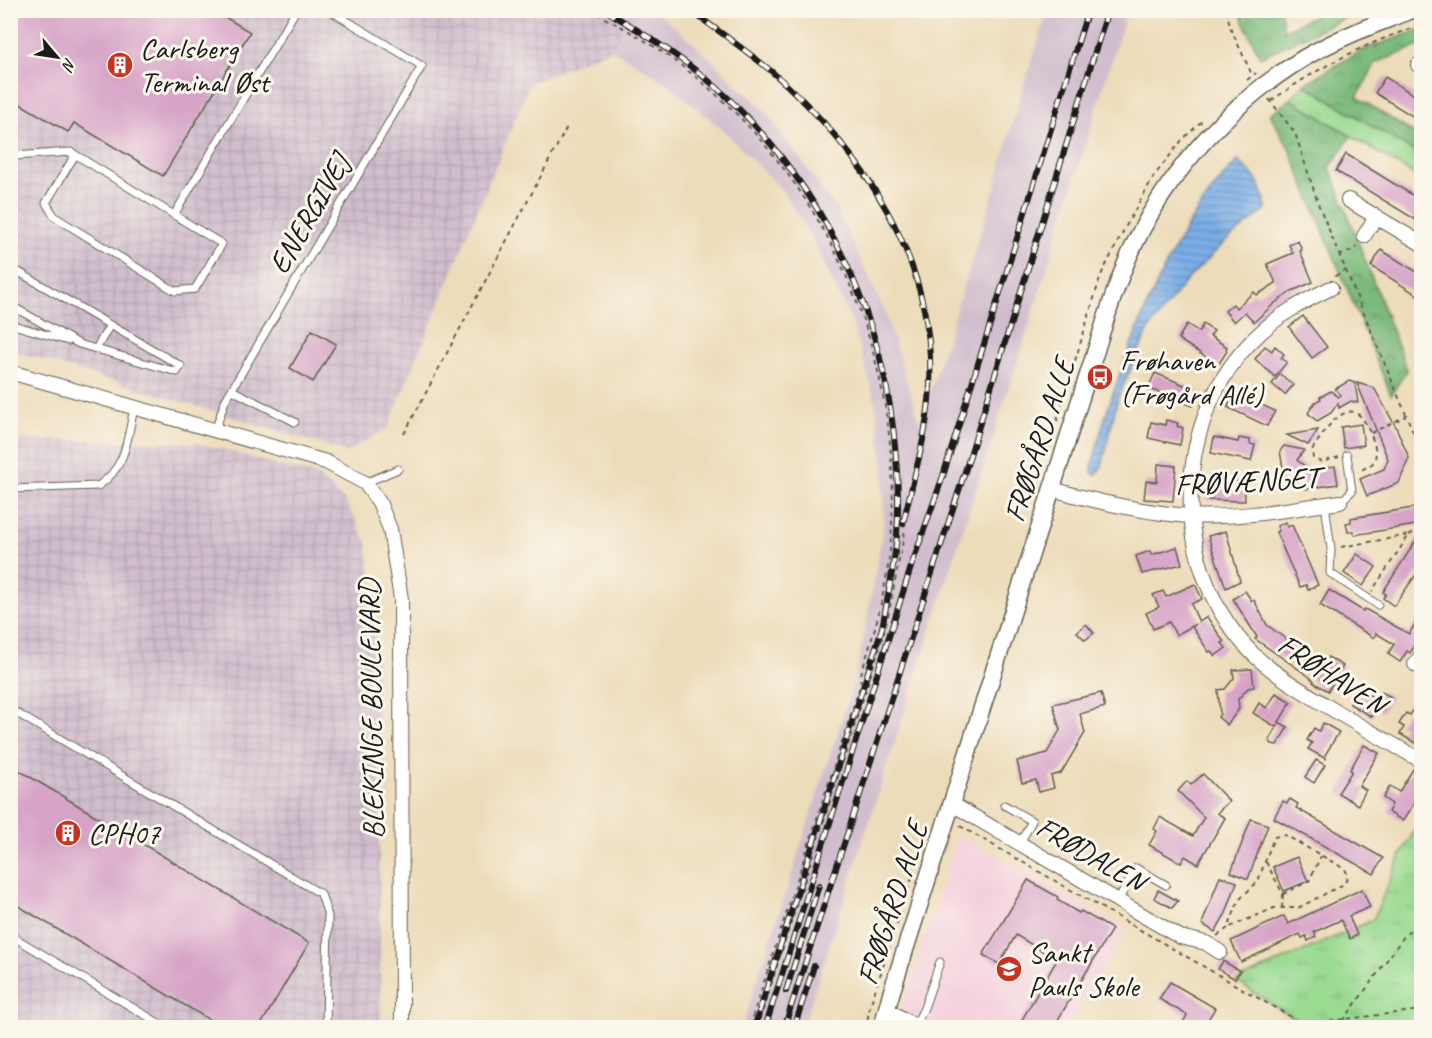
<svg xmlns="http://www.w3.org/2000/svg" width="1432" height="1038" font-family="Caveat,sans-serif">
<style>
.built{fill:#f4cfdd}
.industrial{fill:url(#industrial-grid)}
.railway{fill:#d0bdcd}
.grass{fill:url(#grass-tufts);stroke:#5b7b56;stroke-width:1.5}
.forest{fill:url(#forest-crowns);stroke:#4c6b4c;stroke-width:1.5}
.water{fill:url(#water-rules);stroke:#4b6582;stroke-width:1.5}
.building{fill:#d7a4c8}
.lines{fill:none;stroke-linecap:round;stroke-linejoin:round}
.service-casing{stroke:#655f53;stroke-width:9}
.minor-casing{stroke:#655f53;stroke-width:16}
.tertiary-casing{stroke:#655f53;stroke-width:19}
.path{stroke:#655f53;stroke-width:2;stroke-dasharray:4.5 4.5;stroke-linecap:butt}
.service{stroke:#fff;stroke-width:7}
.minor{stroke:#fff;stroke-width:14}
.tertiary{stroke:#fff;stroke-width:16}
.rail-casing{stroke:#1c1c1c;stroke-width:6}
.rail{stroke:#fbf7ec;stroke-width:4;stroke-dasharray:11;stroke-linecap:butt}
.labels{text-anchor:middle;stroke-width:6;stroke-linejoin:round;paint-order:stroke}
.poi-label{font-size:30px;fill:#1c1c1c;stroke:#fbf7ec;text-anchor:start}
.street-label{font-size:30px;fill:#1c1c1c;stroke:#fbf7ec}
</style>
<defs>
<pattern id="industrial-grid" width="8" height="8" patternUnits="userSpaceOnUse" patternTransform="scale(1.5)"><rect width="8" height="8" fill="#d0bdcd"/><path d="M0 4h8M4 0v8" fill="none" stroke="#b2a2af"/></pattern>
<pattern id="grass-tufts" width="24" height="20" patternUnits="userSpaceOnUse" patternTransform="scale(1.5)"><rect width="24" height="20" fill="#9ada91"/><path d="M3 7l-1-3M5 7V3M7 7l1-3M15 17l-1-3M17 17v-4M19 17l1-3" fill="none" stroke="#84ba7c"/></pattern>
<pattern id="forest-crowns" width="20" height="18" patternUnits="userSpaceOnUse" patternTransform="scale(1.5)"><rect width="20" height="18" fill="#7bba7b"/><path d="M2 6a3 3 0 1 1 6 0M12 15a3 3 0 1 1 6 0" fill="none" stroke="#649664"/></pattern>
<pattern id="water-rules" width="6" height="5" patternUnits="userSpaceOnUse" patternTransform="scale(1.5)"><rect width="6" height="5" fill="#7aaee7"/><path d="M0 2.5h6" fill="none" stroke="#638dba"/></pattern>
</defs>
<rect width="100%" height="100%" fill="#fbf7ec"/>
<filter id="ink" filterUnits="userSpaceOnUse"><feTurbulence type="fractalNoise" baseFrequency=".0167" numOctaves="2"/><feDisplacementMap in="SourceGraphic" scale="12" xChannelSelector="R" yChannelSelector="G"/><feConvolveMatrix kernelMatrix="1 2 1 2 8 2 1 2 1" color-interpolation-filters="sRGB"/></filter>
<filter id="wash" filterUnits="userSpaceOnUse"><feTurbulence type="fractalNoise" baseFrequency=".008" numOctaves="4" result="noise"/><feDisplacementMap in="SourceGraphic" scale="24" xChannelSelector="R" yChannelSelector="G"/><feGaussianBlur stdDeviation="1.35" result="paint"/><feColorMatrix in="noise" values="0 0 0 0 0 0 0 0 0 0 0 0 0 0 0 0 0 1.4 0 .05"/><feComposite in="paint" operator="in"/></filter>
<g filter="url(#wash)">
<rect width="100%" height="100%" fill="#eddcba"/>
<!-- built -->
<path class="built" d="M959,834L1126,929L1067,1027H936L902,1008Z"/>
<!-- industrial -->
<g class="industrial">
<path d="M10,11H634L612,49L530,83L388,428L347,452L11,350Z"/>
<path d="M11,439L200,443L317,476L346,502L367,543L376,609L381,1027L11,1028Z"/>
</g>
<!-- railway -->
<path class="railway" d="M634,11H655L691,41L766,112L837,210L884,309L920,424L995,187L1021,93L1048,11H1127L1031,319L803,1027H742L854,681L863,641L884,524L883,461L875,400L853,325L813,240L782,190L724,131L668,84L612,49Z"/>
<!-- grass -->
<g class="grass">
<path d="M1304,84L1421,156V179L1291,99Z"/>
<path d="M1421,819V1027H1307L1236,981L1373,920L1401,855Z"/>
</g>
<!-- forest -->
<g class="forest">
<path d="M1241,11H1281L1284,31L1323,11H1360L1260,57L1243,21Z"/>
<path d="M1421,29V45L1376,63L1357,97L1421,138V156L1304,84L1363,50Z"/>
<path d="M1291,99L1351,136L1330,168L1407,370L1391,395L1289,148L1270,114Z"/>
</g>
<!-- water -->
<path class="water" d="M1238,161C1256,175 1264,188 1266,210L1227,240L1187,280L1149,329L1118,397L1102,466L1096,475L1092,473V467C1101,425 1115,385 1131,345C1157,279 1187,212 1238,161Z"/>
<g id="blocks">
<!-- building -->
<g class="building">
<path d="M10,10H213L250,32L163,176L74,123L68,132L10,98Z"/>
<path d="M1385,77L1422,100V122L1375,93Z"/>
<path d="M1346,154L1422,201V211L1416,220L1336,171Z"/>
<path d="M1298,241L1302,250L1300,251L1313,282L1292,291L1275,303L1254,322L1245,312L1234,322L1225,311L1233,304L1236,308L1254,292L1257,295L1276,283L1267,264L1293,253L1289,245Z"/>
<path d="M1381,250L1422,275V298L1371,266Z"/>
<path d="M1303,316L1327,347L1312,358L1289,327Z"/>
<path d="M1187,324L1199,332L1203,324L1214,331L1210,336L1227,347L1226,349L1227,351L1218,365L1178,339Z"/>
<path d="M312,330L336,344L313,382L290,368Z"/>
<path d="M1265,346L1272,351L1275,346L1284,354L1281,358L1287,362L1275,377L1255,359Z"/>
<path d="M1155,373L1199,391L1193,406L1148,388Z"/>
<path d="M1280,374L1293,385L1285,395L1272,384Z"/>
<path d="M1349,381L1355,383L1358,403L1351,401L1339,408L1338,403L1331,413L1317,421L1308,413L1315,402L1321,399L1320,397L1331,391L1338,397L1341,395L1335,389Z"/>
<path d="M1357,383L1374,388L1396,427L1409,458L1399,483L1367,496L1360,479L1384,469L1388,459Z"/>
<path d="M1234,392L1275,411L1267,426L1227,407Z"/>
<path d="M1166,420L1178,423L1177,426L1183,428L1180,445L1148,438L1151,422L1165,425Z"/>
<path d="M1361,424L1364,445L1344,448L1341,427Z"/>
<path d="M1318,430L1308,445L1287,435Z"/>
<path d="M1214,437L1238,442L1239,438L1250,440V444L1255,445L1251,461L1211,453Z"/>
<path d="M1284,446L1304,450L1297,460L1310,470L1335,466L1338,484L1305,489L1284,474L1280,451Z"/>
<path d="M1158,464L1176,466L1173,501L1144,499L1146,481L1157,482Z"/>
<path d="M1239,481L1244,482L1245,501L1207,500L1206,483Z"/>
<path d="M1419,507V512H1422V524L1354,535L1353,531L1348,532L1346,523L1351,522V518Z"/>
<path d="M1285,522L1287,527L1292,525L1318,585L1308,590L1306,585L1300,587L1276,532L1279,531L1277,526Z"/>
<path d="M1226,531L1240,581L1226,588L1208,536Z"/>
<path d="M1422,531V566L1394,606L1383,598L1386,594L1383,592Z"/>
<path d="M1177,547L1182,564L1142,574L1136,556L1150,551L1151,555Z"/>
<path d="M1357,554L1376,567L1363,586L1344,573Z"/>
<path d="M1195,584L1202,599L1191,604L1199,622L1207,617L1224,642L1222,643L1226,648L1215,656L1211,651L1209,652L1192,627L1196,624L1176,635L1169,622L1153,629L1146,613L1159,607L1153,595L1163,591L1166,597Z"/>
<path d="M1329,590L1363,611L1365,609L1409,634L1422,612V634L1410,653L1407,651L1400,662L1388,654L1394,644L1376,633L1374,638L1320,605Z"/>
<path d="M1245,591L1252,601L1254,600L1267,625L1305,653L1301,660L1320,671L1328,657L1343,666L1328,691L1313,682L1314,681L1307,675L1255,639L1257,637L1233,599Z"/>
<path d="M1086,624L1094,633L1085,640L1077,632Z"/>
<path d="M1252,669L1254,687L1248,688L1238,699L1239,709L1227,725L1218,717L1220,714L1218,690L1225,689L1234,678L1233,670Z"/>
<path d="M1359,689L1378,700L1382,692L1391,697L1382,712L1377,708L1372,717L1350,704Z"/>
<path d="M1101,693L1105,707L1080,714L1085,733L1061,773L1051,776L1054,788L1039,792L1036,780L1022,783L1017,761L1047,753L1060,730L1053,704Z"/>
<path d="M1276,693L1291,702L1276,727L1253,713L1259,703L1267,708Z"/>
<path d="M1422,697V732L1415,743L1400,734L1404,727L1399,724L1406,713L1410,715Z"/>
<path d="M1279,722L1288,727L1277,745L1272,744L1269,740Z"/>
<path d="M1323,723L1339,732L1325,755L1326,759L1308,749L1312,743L1307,740L1314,728L1319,731Z"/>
<path d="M1364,745L1379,753L1359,786L1366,790L1358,805L1338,793L1352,771L1350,770Z"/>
<path d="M1316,760L1325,765L1314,783L1305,777Z"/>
<path d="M10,765L309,943L259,1028H223L10,901Z"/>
<path d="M1413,769L1422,774V790L1403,821L1388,812L1392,804L1383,798L1390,786L1399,792Z"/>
<path d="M1203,774L1229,801L1217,813L1225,818L1198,864L1185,856L1181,863L1149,845L1157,831L1154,829L1160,817L1193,836L1204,817L1178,791L1187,781L1191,785Z"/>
<path d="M1290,799L1298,804L1296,808L1383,858L1374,874L1274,818L1283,801L1287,803Z"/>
<path d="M1251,819L1268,825L1248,879L1231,872Z"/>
<path d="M1297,857L1308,881L1284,891L1273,867Z"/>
<path d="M1220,876L1237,882L1226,913L1215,932L1202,924Z"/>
<path d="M1028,880L1058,897L1057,900L1079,913L1081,911L1112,929L1053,1028H1017L1057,960L1016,935L999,964L983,955Z"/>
<path d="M1362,889L1370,907L1349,916L1357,935L1350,939L1341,920L1314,932L1316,937L1308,941L1306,936L1302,938L1300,934L1241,962L1231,941L1284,916L1288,924Z"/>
<path d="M1158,890L1178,901L1172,908L1154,898Z"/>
<path d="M1223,961L1240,971L1235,979L1218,969Z"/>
<path d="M1170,982L1215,1008L1203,1028H1180L1187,1015L1159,999Z"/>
</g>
</g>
</g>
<g filter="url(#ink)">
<use href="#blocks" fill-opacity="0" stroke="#655f53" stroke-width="1.5"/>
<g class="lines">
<defs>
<g id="service">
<path d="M75,155L46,203L55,217L175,291L195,289L222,244L174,215"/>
<path d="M10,163L15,156L71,152L174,215L296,10"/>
<path d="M10,267L110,325L96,349L79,344L10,305"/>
<path d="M10,324L68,341"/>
<path d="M96,349L177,372L181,366L110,325"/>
<path d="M232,390L295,422"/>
<path d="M215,431L225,401L422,66L329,10"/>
<path d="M365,483L398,469"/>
<path d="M10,489L98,486C127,467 127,439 134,408"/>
<path d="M1340,502L1352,491L1347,455"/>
<path d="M1325,504L1331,549L1330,573L1378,605"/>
<path d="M10,709L321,894L328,916L326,1028"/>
<path d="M1004,805L1032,821L1020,843"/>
<path d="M1118,901L1136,868L1166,885"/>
<path d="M10,935L167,1028"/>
<path d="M915,1026L924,1008L940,962"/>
</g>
<g id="minor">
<path d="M1418,65L1422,67"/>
<path d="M1348,200L1422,244"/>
<path d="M1364,236L1376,217"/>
<path d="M1331,288C1300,303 1273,318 1249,344C1170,428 1171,572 1253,654C1275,675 1301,690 1327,706C1358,725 1390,743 1422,761"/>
<path d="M10,372L326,462L365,483L379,502L390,529L401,599L402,1028"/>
<path d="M1052,489C1097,502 1142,512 1188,516C1238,519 1291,509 1340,502"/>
<path d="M1422,654L1415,664L1422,668"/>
<path d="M952,804L1180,937L1206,943L1220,952"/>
<path d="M886,1009L918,1028"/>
</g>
<path id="tertiary" d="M882,1028L890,997L1089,372C1103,329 1115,284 1135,243C1171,168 1233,101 1304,58C1338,38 1375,24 1412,10"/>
</defs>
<!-- service casing -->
<use href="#service" class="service-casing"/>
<!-- minor casing -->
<use href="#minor" class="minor-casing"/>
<!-- tertiary casing -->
<use href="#tertiary" class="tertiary-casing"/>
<!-- path -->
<g class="path">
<path d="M588,10C791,103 908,320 891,540C887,587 875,632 860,677L861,683L749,1028"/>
<path d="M1226,10L1231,29L1252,75"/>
<path d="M1247,80L1256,73"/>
<path d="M1269,99L1295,133L1319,206L1422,453"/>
<path d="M1271,101C1317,68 1367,42 1422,25"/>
<path d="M1339,256L1355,249L1357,246"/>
<path d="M1335,276L1346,270"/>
<path d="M1371,433L1406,416"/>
<path d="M404,434L567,127"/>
<path d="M1049,447L1101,275L1126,226L1154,176L1182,140L1203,120"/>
<path d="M1339,457L1322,462L1313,458L1312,450C1321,437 1332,416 1348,412C1363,407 1373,439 1376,451C1376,456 1375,460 1372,464L1358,472"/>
<path d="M1409,535L1422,529"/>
<path d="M1341,547L1409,535L1372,591"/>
<path d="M960,826L1303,1024L1305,1028"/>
<path d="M1266,862L1283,894L1309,881L1321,856"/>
<path d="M1282,908L1283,894"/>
<path d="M876,911L899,917"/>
<path d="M1217,936L1228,928L1239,900L1258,881L1274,837L1285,835L1345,869L1348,876L1344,884L1298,908H1274L1228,928"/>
<path d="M1303,1024L1422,1010"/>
<path d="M757,1028L880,646L888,616L905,531"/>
<path d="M866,1028L870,1006L912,878"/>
<path d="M1338,1028L1405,935L1422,918"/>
</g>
<!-- service -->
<use href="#service" class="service"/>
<!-- minor -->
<use href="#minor" class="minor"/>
<!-- tertiary -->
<use href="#tertiary" class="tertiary"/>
<defs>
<g id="rail">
<path d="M605,10C648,36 691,63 727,97C827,193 886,319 896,457C898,483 899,509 897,534C894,566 888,597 882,628L754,1028"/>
<path d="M690,10C717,30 744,49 770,70C862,150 936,259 930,386C928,434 913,478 903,524"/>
<path d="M786,991L819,885"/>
<path d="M765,1028L911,567L943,476L1088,10"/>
<path d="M784,1028L962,481L1108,10"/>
<path d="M794,1028L814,966"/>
</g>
</defs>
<!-- rail casing -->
<use href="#rail" class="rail-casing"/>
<!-- rail -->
<use href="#rail" class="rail"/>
</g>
</g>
<!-- icons -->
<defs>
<symbol id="building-disc" viewBox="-11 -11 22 22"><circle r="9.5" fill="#c8321e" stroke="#fbf7ec"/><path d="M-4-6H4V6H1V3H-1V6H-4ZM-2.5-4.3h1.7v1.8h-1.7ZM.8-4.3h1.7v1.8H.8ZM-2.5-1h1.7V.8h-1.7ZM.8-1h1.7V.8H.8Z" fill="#fff"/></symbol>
<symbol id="bus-disc" viewBox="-11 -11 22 22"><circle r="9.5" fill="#c8321e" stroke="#fbf7ec"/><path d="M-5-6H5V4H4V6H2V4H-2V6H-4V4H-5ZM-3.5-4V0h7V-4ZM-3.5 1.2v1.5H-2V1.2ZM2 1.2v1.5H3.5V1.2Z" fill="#fff"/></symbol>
<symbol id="school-disc" viewBox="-11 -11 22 22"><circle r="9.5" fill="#c8321e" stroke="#fbf7ec"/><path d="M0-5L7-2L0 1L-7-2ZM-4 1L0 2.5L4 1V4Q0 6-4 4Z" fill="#fff"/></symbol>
</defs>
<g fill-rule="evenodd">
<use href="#building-disc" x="105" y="50" width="30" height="30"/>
<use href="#bus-disc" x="1085" y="362" width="30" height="30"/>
<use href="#building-disc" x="53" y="818" width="30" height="30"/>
<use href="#school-disc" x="994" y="954" width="30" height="30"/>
</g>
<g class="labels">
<!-- poi labels -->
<g class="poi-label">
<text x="140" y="58">Carlsberg<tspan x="140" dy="34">Terminal Øst</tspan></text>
<text x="1120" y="370">Frøhaven<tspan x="1120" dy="34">(Frøgård Allé)</tspan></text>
<text x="88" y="843">CPH07</text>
<text x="1028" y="962">Sankt<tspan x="1028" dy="34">Pauls Skole</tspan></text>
</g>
<!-- street labels -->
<g class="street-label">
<text transform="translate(309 214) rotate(-60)" y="10">ENERGIVEJ</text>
<text transform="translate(1039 440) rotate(-72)" y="10">FRØGÅRD ALLE</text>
<text transform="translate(1247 481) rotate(-3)" y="10">FRØVÆNGET</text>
<text transform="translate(1332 674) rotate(33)" y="10">FRØHAVEN</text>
<text transform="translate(371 709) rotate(-91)" y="10">BLEKINGE BOULEVARD</text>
<text transform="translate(1091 854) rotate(30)" y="10">FRØDALEN</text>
<text transform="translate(892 903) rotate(-72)" y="10">FRØGÅRD ALLE</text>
</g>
</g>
<!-- margin -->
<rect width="1432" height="1038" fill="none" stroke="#fbf7ec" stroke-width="36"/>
<!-- north arrow -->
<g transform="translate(57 57) rotate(119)" stroke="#fbf7ec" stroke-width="4.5" paint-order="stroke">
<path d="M0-4.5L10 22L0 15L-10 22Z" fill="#1c1c1c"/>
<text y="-9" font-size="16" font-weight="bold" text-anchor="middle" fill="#1c1c1c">N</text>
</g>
</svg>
